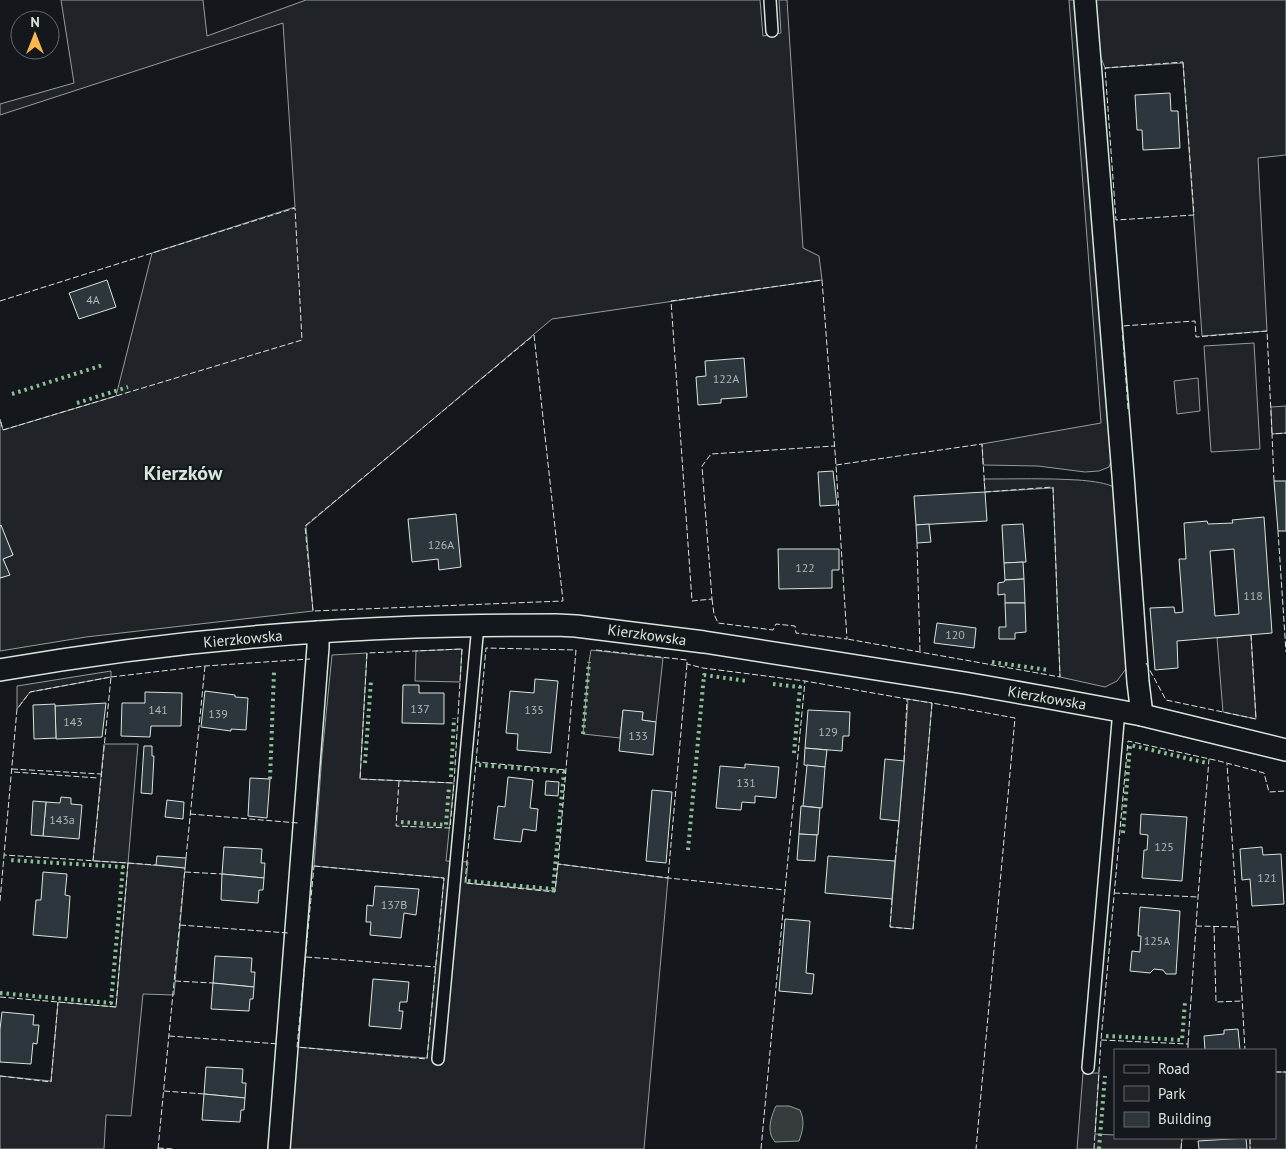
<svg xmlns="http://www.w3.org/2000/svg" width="1286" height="1149" font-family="'PT Sans',sans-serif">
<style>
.green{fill:#202428;stroke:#939e99}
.water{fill:#363b3e;stroke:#939e99}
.building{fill:#2c363c;stroke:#d8e6dc;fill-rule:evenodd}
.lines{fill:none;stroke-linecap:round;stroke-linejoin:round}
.service-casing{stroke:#d8e6dc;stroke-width:14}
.minor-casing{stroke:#d8e6dc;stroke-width:24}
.service{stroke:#14181c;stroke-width:11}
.minor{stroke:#14181c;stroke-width:21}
.hedge{stroke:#8ac095;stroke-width:4;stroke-dasharray:2.5 4;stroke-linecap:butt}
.fence{stroke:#d8e6dc;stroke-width:1;stroke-dasharray:6 2.5;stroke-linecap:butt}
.labels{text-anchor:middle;stroke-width:4;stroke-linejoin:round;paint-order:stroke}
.number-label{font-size:12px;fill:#adbab4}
.street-label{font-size:15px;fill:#d8e6dc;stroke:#14181c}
.district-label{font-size:20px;font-weight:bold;fill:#d8e6dc;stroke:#14181c}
</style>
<rect width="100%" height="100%" fill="#14181c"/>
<!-- green -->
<g class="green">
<path d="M61,0H203L207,36L306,0H760L763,36L781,33L779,0H787L803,248L819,256L822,280L681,300L552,319L306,526L313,611L86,637L0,651V578L9,575L3,559L13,555L0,526V419L3,430L116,396L152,253L295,207L283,23L0,115V104L74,83Z"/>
<path d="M1069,0H1077L1111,461L1109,467L1099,471L1085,472L1038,466L983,465L982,444L1101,423Z"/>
<path d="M1095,0H1286V155L1258,158L1267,331L1202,336L1183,63L1105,68L1099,53Z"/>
<path d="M1254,343L1260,449L1211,452L1204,346Z"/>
<path d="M1198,378L1200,411L1177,414L1174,381Z"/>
<path d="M1286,406V433L1272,434L1271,407Z"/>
<path d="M984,479C1016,479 1047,478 1078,480C1090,481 1101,482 1112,486L1114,490L1128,666L1117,681L1105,687L1060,677L1053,488L985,492Z"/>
<path d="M1251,635L1256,719L1223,712L1217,638Z"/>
<path d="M462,649L460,682L415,681L416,651Z"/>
<path d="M591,650L663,658L656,722L642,720L643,712L623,711L620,738L583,734L589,662Z"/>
<path d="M367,653L360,779L454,783L446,861L468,862L466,883L555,891L558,864L668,878L644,1149H288L297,1047L427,1058L444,878L314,866L322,755L332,655Z"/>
<path d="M111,671V677L30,692L17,709V686Z"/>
<path d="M908,699L932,703L913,929L890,927L904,761Z"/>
<path d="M104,744H138L128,863L185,868L174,995L143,994L131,1116L106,1115L104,1149H0V1076L51,1081L58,1002L116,1007L128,863L93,861Z"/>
<path d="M1275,1072H1286V1149H1250V1138H1275Z"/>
<path d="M1083,1073H1099L1095,1134L1115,1135V1138H1182L1181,1149H1077Z"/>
</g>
<!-- water -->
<path class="water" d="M776,1106H789L800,1110C805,1121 803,1130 799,1141L775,1142C774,1140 772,1138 771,1135C768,1126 772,1114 776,1106Z"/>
<!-- building -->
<g class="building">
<path d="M1170,93L1171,111H1178L1180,148L1143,150L1142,130H1137L1135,95Z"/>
<path d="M107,280L116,307L79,319L69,293Z"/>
<path d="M744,358L747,397L721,399V403L698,405L696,377L706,376L705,361Z"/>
<path d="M833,471L837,505L820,506L818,472Z"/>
<path d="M1274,481H1286V531H1278Z"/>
<path d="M985,492L987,521L916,525L914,496Z"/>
<path d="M456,514L461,567L439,570L438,559L412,562L408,519Z"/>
<path d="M1264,517L1272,633L1177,641L1178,668L1155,670L1150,608L1174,607L1175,613L1183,612L1179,559H1186L1184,523L1207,521L1208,524L1233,523L1232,520ZM1234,549L1239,614L1215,616L1210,551Z"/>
<path d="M929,524L931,542L917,543L916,525Z"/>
<path d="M1023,524L1026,562L1004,563L1002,525Z"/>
<path d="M1,525L13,555L3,559L10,575L0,578V526Z"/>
<path d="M778,549H839V570H832V588L779,589Z"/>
<path d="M1023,562L1024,579L1005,580L1004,563Z"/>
<path d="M1024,579L1025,603H1005V594L998,595V583L1004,582L1005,580Z"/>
<path d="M1005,603H1025L1026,632L1015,633V639H999V627H1006Z"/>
<path d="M937,623L976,628L974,648L934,643Z"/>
<path d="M535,679L558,681L551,753L517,750L518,734L506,733L510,691L534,693Z"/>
<path d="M403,685H419V693H444V724L402,723Z"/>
<path d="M205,691L235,695V697L248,698L246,730L231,729V731L201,727Z"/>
<path d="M145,692L182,693L181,726H151L150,737L121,736L122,703H145Z"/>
<path d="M106,703L102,737L56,739L55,706Z"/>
<path d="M55,704L56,738L34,739L33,705Z"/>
<path d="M623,710L643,712L642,720L656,722L653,755L619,751Z"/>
<path d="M808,710L850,712L849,736H843L842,751L805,748Z"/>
<path d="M144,746H152V756H154L152,794L141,793Z"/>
<path d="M805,748L827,750L825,767L804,765Z"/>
<path d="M885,759L904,761L899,821L880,819Z"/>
<path d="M745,764L779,767L776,798L755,796V803L742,802L741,810L716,808L720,766L745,768Z"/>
<path d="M807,765L825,767L822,808L803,806Z"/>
<path d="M508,777L533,780L530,808L538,809L536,831L523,829L521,842L494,839L498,806L505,807Z"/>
<path d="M250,778L270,779L267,818L248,816Z"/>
<path d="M546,781L559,782L558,796L545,795Z"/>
<path d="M652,790L672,792L666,863L646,861Z"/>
<path d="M61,797L71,798V804L82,805L79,839L43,836L46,802L60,803Z"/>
<path d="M167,800L184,802L183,819L165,817Z"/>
<path d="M33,801L46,802L43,836L31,835Z"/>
<path d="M801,806L820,808L818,835L799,834Z"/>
<path d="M1141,814L1187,817L1182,881L1142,878L1144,850H1147L1148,835L1140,834Z"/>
<path d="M799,834L817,835L815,861L797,860Z"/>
<path d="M224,847L262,849L261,863H265L264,878L222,874Z"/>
<path d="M1262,847L1263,855L1281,854L1284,904L1252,906L1250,879L1242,880L1240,849Z"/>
<path d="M157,856L186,858L185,868L156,865Z"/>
<path d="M828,856L895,861L892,899L825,893Z"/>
<path d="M43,872L67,874L65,895L70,896L67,938L33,935L36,900H41Z"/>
<path d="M222,874L264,878L263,890H259L258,903L221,900Z"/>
<path d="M375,886L419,889L416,915L404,913L401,938L370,935L371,922H366L367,905L373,906Z"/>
<path d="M1140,907L1180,911L1176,974H1166L1163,970L1154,969L1150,973L1130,971L1132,951L1140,952L1141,936H1138Z"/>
<path d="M785,919L810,921L806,973L814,974L812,994L779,991Z"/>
<path d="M215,956L252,958L251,972H255L254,987L213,983Z"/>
<path d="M373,979L409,982L407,1002H400L399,1011H403L401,1029L369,1026Z"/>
<path d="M213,983L254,987L253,999H250L249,1011L211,1009Z"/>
<path d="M2,1012L34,1015L33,1025H39L37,1044L33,1043L31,1064L0,1062V1029Z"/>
<path d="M1238,1029L1240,1050H1205L1204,1036L1224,1034V1030Z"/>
<path d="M206,1067L243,1069L242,1083H246L245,1098L204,1094Z"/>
<path d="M204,1094L245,1098L244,1110H241L240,1122L202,1120Z"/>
<path d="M1246,1138L1247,1149H1199L1198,1141Z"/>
</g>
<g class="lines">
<defs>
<g id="service">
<path d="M770,0L772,31"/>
<path d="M438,1059L478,625"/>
<path d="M1088,1068L1119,710"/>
</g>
<g id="minor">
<path d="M1085,0L1123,475L1138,682L1142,715"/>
<path d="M0,670C137,646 276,632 415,627C462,625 509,625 556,625L576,626L704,642L965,683L1044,697L1142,715L1286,750"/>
<path d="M279,1149L318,647V632"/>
</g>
</defs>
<!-- service casing -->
<use href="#service" class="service-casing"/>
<!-- minor casing -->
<use href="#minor" class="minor-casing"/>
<!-- service -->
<use href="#service" class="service"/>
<!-- minor -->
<use href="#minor" class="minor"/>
<!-- hedge -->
<g class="hedge">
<path d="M12,394L103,365"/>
<path d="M77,403L128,387"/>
<path d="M992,662L1048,670"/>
<path d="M773,684L800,687L794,753"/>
<path d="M583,734L589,662"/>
<path d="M365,763L371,681"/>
<path d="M451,777L454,718"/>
<path d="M270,779L274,672"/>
<path d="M401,822L446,825L449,787"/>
<path d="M1123,833L1130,745L1207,763"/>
<path d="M688,850L704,675L747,681"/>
<path d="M468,881L553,889L564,772L479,765"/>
<path d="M0,993L111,1003L123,867L9,860"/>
<path d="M1106,1036L1182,1040L1185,1002"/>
<path d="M1099,1149L1105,1076"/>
</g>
<!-- fence -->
<g class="fence">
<path d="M1183,62L1194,215L1116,220L1105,68Z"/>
<path d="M0,301L295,208L302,340L3,430L0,419"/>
<path d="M534,335L563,601L313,611L305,526Z"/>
<path d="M1128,409L1122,326L1195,321L1196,337L1267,331L1272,434"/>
<path d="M836,465L982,444L985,492L1053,487L1060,677L847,639"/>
<path d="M1274,481L1272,434L1286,433"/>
<path d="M1278,531L1286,652"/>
<path d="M917,543L920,652"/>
<path d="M712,599L714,614L718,623L773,630L776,624L795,626L796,633L847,639L836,465L822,280L671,301L692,601L712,599L702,466L711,454L834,446"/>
<path d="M462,649L454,783L360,779L367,653Z"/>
<path d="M596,650L687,660V664L703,668L805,681"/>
<path d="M1146,663L1166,700L1256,719L1251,635"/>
<path d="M687,664L668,878L785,890"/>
<path d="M111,677L205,666L310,659"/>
<path d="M904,761L907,699L932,703"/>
<path d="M476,762L486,648L576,650L558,864L668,878"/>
<path d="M12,769L101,774"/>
<path d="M14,772L98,778"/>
<path d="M399,781L396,826L450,828L454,783"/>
<path d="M190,814L298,823"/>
<path d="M186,858L205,666"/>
<path d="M895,861L899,821"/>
<path d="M128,863L156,865"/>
<path d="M558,864L555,892L465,883L476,762L566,770"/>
<path d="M314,866L444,878L427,1059L297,1047Z"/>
<path d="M185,872L222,874"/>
<path d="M1114,893L1198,897"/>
<path d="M892,899L890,927L913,929L932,703L1015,718L976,1149"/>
<path d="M0,901L17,709L30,692L111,677L93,861"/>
<path d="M180,925L288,933"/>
<path d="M1196,926L1238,927L1227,764"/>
<path d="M1214,927L1216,1002L1242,1001"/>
<path d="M1238,927L1245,1050"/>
<path d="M306,957L436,967"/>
<path d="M175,981L213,983"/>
<path d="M0,997L116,1007L128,863L4,855"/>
<path d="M169,1036L279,1044"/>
<path d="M1101,1040L1188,1044V1050"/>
<path d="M1188,1044L1198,897L1209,759"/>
<path d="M1275,1072H1286"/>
<path d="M0,1076L51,1082L58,1002"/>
<path d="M164,1091L204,1094"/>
<path d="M1250,1138V1149"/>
<path d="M158,1148L173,1149"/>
<path d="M158,1149L185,868"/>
<path d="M761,1149L785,890L805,681L907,699"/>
<path d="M1094,1149L1101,1040L1128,741L1219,761L1264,773L1269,792L1286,791"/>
<path d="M1181,1149L1182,1138"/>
</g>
</g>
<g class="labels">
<!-- number labels -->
<g class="number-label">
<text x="93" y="304">4A</text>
<text x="726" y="383">122A</text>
<text x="441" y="549">126A</text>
<text x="805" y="572">122</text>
<text x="1253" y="600">118</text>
<text x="955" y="639">120</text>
<text x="420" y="713">137</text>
<text x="158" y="714">141</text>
<text x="534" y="714">135</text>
<text x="218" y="718">139</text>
<text x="73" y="726">143</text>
<text x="828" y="736">129</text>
<text x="638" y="740">133</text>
<text x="746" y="787">131</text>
<text x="62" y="824">143a</text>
<text x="1164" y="851">125</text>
<text x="1267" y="882">121</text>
<text x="394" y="909">137B</text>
<text x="1157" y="945">125A</text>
</g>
<!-- street labels -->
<g class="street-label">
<text transform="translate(647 635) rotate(8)" y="5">Kierzkowska</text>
<text transform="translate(243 639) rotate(-5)" y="5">Kierzkowska</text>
<text transform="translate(1047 698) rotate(10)" y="5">Kierzkowska</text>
</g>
<!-- district labels -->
<g class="district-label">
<text x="183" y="480">Kierzków</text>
</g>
</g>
<!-- legend -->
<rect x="1114" y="1049" width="162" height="90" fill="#14181c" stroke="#626a69"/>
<rect x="1124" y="1065" width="25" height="8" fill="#14181c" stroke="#626a69"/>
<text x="1158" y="1074" font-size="15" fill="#d8e6dc">Road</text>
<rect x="1124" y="1086" width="25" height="15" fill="#202428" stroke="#626a69"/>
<text x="1158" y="1099" font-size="15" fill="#d8e6dc">Park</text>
<rect x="1124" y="1112" width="25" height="15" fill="#2c363c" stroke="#626a69"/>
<text x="1158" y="1124" font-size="15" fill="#d8e6dc">Building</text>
<!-- north arrow -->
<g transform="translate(35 35)"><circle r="24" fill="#14181c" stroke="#626a69"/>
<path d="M0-4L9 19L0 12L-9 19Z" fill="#ffb74d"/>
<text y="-8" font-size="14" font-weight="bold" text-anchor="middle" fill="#d8e6dc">N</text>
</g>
</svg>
